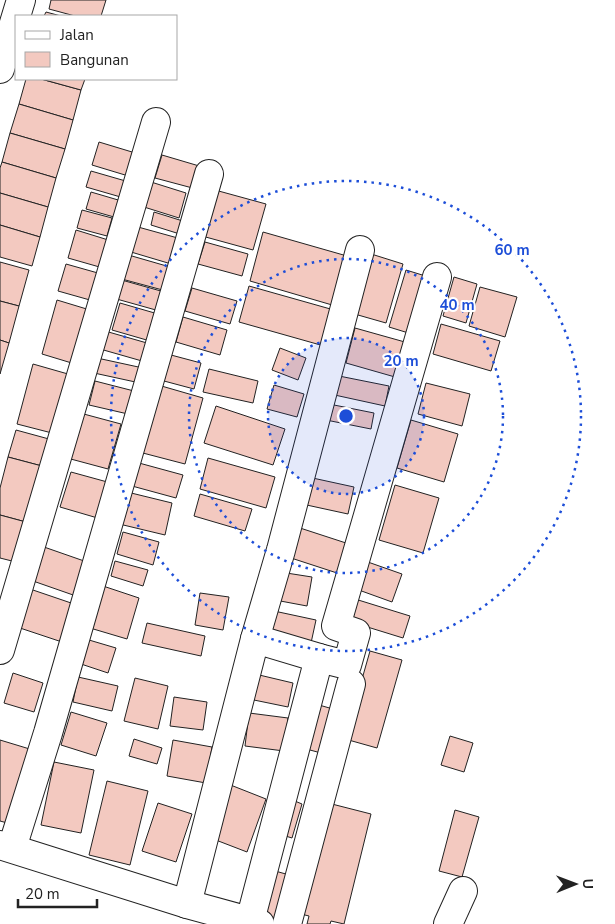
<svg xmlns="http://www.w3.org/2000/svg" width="615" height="924" font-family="'Nunito Sans',sans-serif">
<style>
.building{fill:#f3c9c0;stroke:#222}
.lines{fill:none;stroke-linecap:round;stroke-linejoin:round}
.minor-casing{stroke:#222;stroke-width:30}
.major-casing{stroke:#222;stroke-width:30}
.minor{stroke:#fff;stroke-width:28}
.major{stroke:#fff;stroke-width:28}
.ring{fill:none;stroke:#1d4ed8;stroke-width:2.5;stroke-dasharray:2.5 5}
.centre{fill:#1d4ed8;stroke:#fff;stroke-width:2.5}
.ring-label{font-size:15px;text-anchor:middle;font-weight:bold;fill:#1d4ed8;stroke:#fff;stroke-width:4;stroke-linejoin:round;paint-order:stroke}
</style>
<rect width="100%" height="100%" fill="#fff"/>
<!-- building -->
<g class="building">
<path d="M51,0H106L101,16H75L49,9Z"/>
<path d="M46,12L61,16H44Z"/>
<path d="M26,79H41L81,90L73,120L19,104Z"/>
<path d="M41,79H85L81,90Z"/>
<path d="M19,104L73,120L65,149L10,133Z"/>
<path d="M10,133L65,149L56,178L2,162Z"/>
<path d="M99,142L142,155L135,178L92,165Z"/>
<path d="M162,155L206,168L200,190L155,178Z"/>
<path d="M2,162L56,178L48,207L0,193V168Z"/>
<path d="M91,171L136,184L131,200L86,187Z"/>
<path d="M151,182L186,193L179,218L144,207Z"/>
<path d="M215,190L266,204L253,250L202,236Z"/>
<path d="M91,192L125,202L121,219L86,209Z"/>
<path d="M0,193L48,207L40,237L0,225Z"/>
<path d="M82,210L112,218L107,236L77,228Z"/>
<path d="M154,212L186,222L183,235L151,225Z"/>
<path d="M0,225L40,237L32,266L0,257Z"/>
<path d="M138,227L185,240L178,266L131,252Z"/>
<path d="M76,230L118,243L110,270L68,258Z"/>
<path d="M263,232L354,258L339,307L250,281Z"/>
<path d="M205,242L248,254L242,276L198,264Z"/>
<path d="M368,253L403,264L386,323L351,313Z"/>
<path d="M125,254L177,269L170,292L118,278Z"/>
<path d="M0,262L29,270L19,306L0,301Z"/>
<path d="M66,264L105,275L97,302L58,291Z"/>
<path d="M406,270L432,278L415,335L389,327Z"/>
<path d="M454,277L477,284L466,323L443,316Z"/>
<path d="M118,279L168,293L163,312L113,298Z"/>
<path d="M249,286L334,310L324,346L239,322Z"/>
<path d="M480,287L517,297L505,337L469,326Z"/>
<path d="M192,288L237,301L230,324L185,311Z"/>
<path d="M57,300L90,310L75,364L42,354Z"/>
<path d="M0,301L19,306L9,343L0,340Z"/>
<path d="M120,303L165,316L157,343L112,330Z"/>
<path d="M183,317L227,330L220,355L176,342Z"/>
<path d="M441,324L500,341L491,371L433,354Z"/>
<path d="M355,328L412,344L402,379L346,363Z"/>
<path d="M105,331L154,345L149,363L100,349Z"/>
<path d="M0,340L9,343L0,374Z"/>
<path d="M280,348L306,358L298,380L272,370Z"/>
<path d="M171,355L201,363L194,389L164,381Z"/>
<path d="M97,358L143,368L140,383L94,373Z"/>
<path d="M33,364L68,374L52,433L17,424Z"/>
<path d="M209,369L258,381L253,403L203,392Z"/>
<path d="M334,375L389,386L385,406L330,394Z"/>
<path d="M95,381L134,391L128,414L89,405Z"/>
<path d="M426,383L470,394L462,426L418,414Z"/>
<path d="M158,385L203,398L185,464L139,452Z"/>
<path d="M274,385L304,394L297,417L267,409Z"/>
<path d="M329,404L374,413L371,429L326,420Z"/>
<path d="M216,406L285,429L273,465L204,443Z"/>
<path d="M80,413L121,424L108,469L67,458Z"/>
<path d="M411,420L458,434L444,482L397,468Z"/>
<path d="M16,430L49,439L42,466L8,457Z"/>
<path d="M8,457L42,466L26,522L0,515V488Z"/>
<path d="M208,458L275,477L266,508L200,489Z"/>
<path d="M139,463L183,475L176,498L132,486Z"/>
<path d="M71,472L111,483L101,519L60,507Z"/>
<path d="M308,477L354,487L348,514L302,504Z"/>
<path d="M395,485L439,498L423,553L379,540Z"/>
<path d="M123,491L172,503L165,535L115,523Z"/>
<path d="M200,494L252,509L245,531L194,516Z"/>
<path d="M0,515L26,522L16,562L0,558Z"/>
<path d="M297,527L346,543L337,573L288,557Z"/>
<path d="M123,532L159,542L153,565L117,554Z"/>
<path d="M44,547L87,562L76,596L33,581Z"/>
<path d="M115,561L148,570L143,586L111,576Z"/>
<path d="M365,561L402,574L392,602L356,589Z"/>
<path d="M280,572L312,577L307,606L275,600Z"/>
<path d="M103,586L139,598L127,639L90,628Z"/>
<path d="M30,589L77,605L65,643L17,627Z"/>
<path d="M200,593L229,597L223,630L195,625Z"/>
<path d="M355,599L410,616L403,638L348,621Z"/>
<path d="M274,611L316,620L311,643L269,635Z"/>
<path d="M147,623L205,636L201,656L142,643Z"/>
<path d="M89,640L116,648L108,673L81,664Z"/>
<path d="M370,651L402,660L377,748L345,739Z"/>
<path d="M13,673L43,683L34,712L4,703Z"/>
<path d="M255,674L293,683L288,707L249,699Z"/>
<path d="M78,677L118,686L112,711L73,702Z"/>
<path d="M135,678L168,686L158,729L124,721Z"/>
<path d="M174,697L207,702L203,730L170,726Z"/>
<path d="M312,703L333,709L321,753L299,747Z"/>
<path d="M71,712L107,723L96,756L61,745Z"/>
<path d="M249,713L288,718L284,751L245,746Z"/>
<path d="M450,736L473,743L464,772L441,765Z"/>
<path d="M134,739L162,748L157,764L129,756Z"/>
<path d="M0,740L33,750L11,824L0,821Z"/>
<path d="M173,740L212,747L206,783L167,776Z"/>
<path d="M54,762L94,770L81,833L41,825Z"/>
<path d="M107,781L148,791L130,865L89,855Z"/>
<path d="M228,784L266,799L247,852L208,837Z"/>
<path d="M290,799L302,804L292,838L279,834Z"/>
<path d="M324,802L371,814L344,924L331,921L330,924H307L309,916L297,913Z"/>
<path d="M158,803L192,814L176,862L142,851Z"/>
<path d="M455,810L479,817L462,877L439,871Z"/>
<path d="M268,869L293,876L281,920L256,913Z"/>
</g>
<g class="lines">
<defs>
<g id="minor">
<path d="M0,69L21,0"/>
<path d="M0,650L156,122"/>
<path d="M319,658L347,665L356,633L336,626L437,277"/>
<path d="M12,848L48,733L209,174"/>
<path d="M187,904L255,639L281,550L360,250"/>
<path d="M250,921L319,658L255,639"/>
<path d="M287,924L351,684"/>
<path d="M448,924L463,891"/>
</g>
<path id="major" d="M0,845L187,904L260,924"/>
</defs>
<!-- minor casing -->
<use href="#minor" class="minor-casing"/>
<!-- major casing -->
<use href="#major" class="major-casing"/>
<!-- minor -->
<use href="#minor" class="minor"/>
<!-- major -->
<use href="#major" class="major"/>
</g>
<!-- distance rings -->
<circle cx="346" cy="416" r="78" fill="#1d4ed8" fill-opacity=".12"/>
<g class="ring">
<circle cx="346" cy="416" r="78"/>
<circle cx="346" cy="416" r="157"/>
<circle cx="346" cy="416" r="235"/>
</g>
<circle cx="346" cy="416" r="8" class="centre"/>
<g class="ring-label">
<text x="512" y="255">60 m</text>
<text x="457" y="310">40 m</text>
<text x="401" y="366">20 m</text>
</g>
<!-- legend -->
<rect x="15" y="15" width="162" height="65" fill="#ffffff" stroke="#a7a7a7"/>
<rect x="25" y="31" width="25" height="8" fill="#ffffff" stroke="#a7a7a7"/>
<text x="60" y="40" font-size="15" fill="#222222">Jalan</text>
<rect x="25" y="52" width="25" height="15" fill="#f3c9c0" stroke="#a7a7a7"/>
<text x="60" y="65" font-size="15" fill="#222222">Bangunan</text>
<!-- north arrow -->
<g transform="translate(575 884) rotate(89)" stroke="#ffffff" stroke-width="4" paint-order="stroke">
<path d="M0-4L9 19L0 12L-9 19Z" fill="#222222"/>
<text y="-8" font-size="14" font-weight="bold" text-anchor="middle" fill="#222222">U</text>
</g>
<!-- scale -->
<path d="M18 899v8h79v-8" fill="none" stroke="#222222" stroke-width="2.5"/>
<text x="25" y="899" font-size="15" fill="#222222" stroke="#ffffff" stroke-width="4" paint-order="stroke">20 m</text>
</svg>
